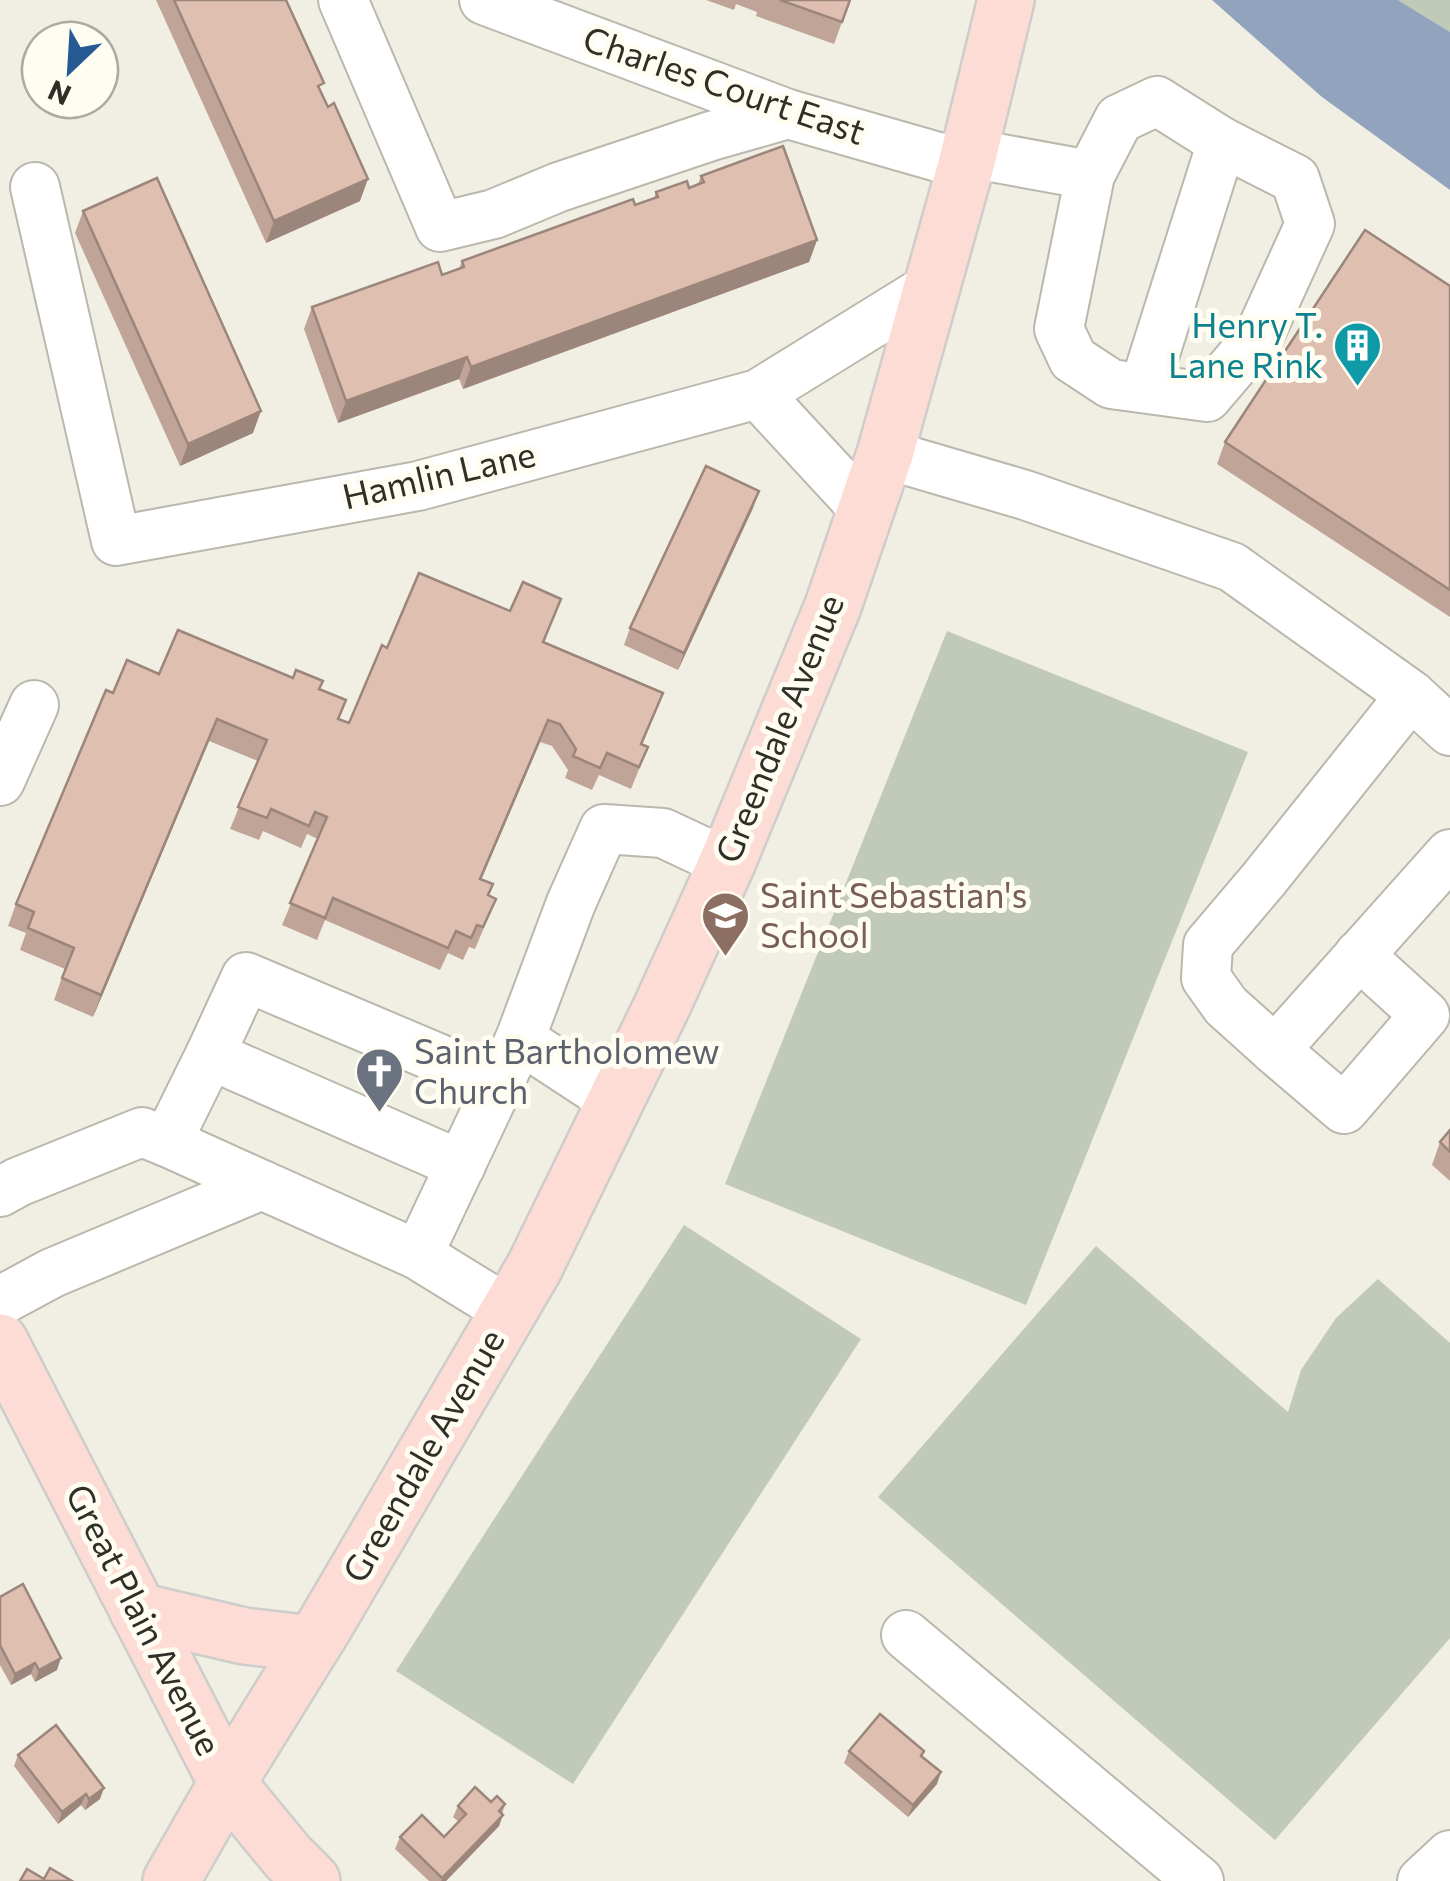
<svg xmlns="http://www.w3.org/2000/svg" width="1450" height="1881" font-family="Commissioner,sans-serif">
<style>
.green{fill:#c0cab7}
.water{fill:#91a3bd}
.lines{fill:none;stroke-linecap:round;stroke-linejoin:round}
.minor-casing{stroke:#bab8ad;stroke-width:52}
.major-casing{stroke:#cdcdcc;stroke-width:60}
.minor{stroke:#fff;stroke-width:48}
.major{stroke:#fedcd6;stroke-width:55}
.wall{fill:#c0a497}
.shaded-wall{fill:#9c867b}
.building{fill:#dfbfb0;stroke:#9c867b;stroke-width:2.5}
.labels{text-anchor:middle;stroke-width:10;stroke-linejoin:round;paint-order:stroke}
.street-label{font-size:35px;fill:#2f2e29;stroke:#fffdf1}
.culture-label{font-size:35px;fill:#0d838f;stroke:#fffdf1;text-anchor:end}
.education-label{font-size:35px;fill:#785e54;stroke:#fffdf1;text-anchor:start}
.worship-label{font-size:35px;fill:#5b616d;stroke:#fffdf1;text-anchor:start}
</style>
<rect width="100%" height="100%" fill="#f1efe3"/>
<!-- green -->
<g class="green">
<path d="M1398,0H1450V32Z"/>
<path d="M947,631L1248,752L1026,1305L725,1184Z"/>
<path d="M684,1225L861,1339L573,1784L396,1671Z"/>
<path d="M1096,1246L1288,1412L1301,1370L1336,1318L1378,1279L1450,1343V1638L1275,1840L878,1497Z"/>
</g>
<!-- water -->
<path class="water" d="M1212,0H1398L1450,32V190L1322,97Z"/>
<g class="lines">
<defs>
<g id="minor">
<path d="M343,0L440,227L494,214L559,187L711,136L788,114"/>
<path d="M484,0L788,114L966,165"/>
<path d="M969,153L1090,175L1059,329L1073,359L1111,384L1207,397L1259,336L1310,224L1295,179L1222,142L1157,101L1119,119L1090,175"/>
<path d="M35,187L116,541L418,486L758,394L931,287"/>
<path d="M1144,388L1222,142"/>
<path d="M758,394L866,511"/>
<path d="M885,454L1025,495L1232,567L1411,695L1450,731"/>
<path d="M1411,695L1264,879L1208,945L1206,978L1226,1006L1275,1050L1450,854"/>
<path d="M0,781L34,705"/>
<path d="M520,1039L616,1102"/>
<path d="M1275,1050L1344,1109L1425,1015L1359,955"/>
<path d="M167,1142L262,1185"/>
<path d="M461,1165L210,1055L246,977L499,1084"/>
<path d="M0,1192L18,1182L142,1132L167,1142L210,1055"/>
<path d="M418,1255L520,1039L571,903L604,829L663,833L727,863"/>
<path d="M0,1301L52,1273L262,1185L418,1255L509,1311"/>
<path d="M906,1635L1199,1881"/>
<path d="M1422,1881L1450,1855"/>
</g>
<g id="major">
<path d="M0,1342L227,1783L288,1857L312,1881"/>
<path d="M138,1611L244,1636L313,1644"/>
<path d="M171,1881L227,1783L325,1625L534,1268L662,1006L727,863L833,606L885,454L966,165L1006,0"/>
</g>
</defs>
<!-- minor casing -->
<use href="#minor" class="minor-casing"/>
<!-- major casing -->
<use href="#major" class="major-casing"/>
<!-- minor -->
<use href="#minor" class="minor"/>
<!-- major -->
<use href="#major" class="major"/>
</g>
<!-- wall -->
<g class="wall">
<path d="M156,0H286L360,201L266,243Z"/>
<path d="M706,0H850L834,44L756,16L757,12L736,4L734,10Z"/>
<path d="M701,176L817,240L809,262L463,389L459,379L338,423L304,329L312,307L442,275L459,269L462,261L635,205L654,198L656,192L689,188L698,184Z"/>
<path d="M83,211L253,433L180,466L75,233Z"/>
<path d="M1450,286V617L1217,464L1225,442Z"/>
<path d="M753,508L678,670L624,645L630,628Z"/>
<path d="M561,599L544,643L663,693L642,745L648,747L631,789L599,775L592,790L565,778L568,770L552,746L540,742L481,879L489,896L496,899L475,949L469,947L463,960L448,953L440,970L325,920L317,940L282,925L318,839L307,834L301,848L263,831L259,840L230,829L258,761L209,741L93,1017L54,1000L65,969L20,950L26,933L8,926L16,904L113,693L159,674L320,689L346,700L339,719L349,723L387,648L510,611Z"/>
<path d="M1450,1130V1181L1432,1165L1440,1142Z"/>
<path d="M0,1597L57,1670L35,1682L31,1674L11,1685L0,1665Z"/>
<path d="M849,1751L923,1757L937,1784L908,1817L844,1763Z"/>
<path d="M18,1755L100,1799L85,1810L81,1805L58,1824L14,1766Z"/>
<path d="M491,1802L505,1804L499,1826L446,1881H429L395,1849L400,1837H444L459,1822L453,1817L458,1806Z"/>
</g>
<!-- shaded-wall -->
<g class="shaded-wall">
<path d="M368,179L360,201L266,243L274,221Z"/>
<path d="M817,240L809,262L463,389L471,367Z"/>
<path d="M467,357L459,379L338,423L346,401Z"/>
<path d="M261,411L253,433L180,466L188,444Z"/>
<path d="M759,491L753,508L678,670L684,653Z"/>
<path d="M217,719L209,741L93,1017L101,995Z"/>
<path d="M548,720L540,742L472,901L480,879Z"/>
<path d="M61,1658L57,1670L35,1682L39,1670Z"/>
<path d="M35,1663L31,1674L11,1685L15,1674Z"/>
<path d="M941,1772L937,1784L908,1817L913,1805Z"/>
<path d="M104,1788L100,1799L85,1810L89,1799Z"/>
<path d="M86,1794L81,1805L58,1824L62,1812Z"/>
<path d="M503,1815L499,1826L446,1881H441Z"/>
</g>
<!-- building -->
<g class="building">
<path d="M174,0H286L324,83L318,86L328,107L334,103L368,179L274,221Z"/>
<path d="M780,0H850L842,22Z"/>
<path d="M783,146L817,240L471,367L467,357L346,401L312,307L438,262L442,275L464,267L462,261L633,199L635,205L658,197L656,192L687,181L689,188L704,182L701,176Z"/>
<path d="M157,178L261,411L188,444L83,211Z"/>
<path d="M1365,230L1450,286V590L1225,442Z"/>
<path d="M706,466L759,491L684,653L630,628Z"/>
<path d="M419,573L510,611L523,582L561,599L543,642L663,693L641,744L648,747L639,767L607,753L600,768L573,756L576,749L560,724L548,720L480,879L493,884L488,895L496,899L483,927L477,925L471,938L456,931L448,948L333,898L325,918L290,903L327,817L315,812L309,826L271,809L267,818L238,807L267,740L217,719L101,995L62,978L74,948L28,928L34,912L16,904L106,690L113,693L127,660L159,674L178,630L293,678L296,670L323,681L319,689L346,700L338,719L349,723L382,645L387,648Z"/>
<path d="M1450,1130V1152L1440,1142Z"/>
<path d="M23,1584L61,1658L39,1670L35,1663L15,1674L0,1645V1597Z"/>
<path d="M880,1714L924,1751L921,1756L941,1772L913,1805L849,1751Z"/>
<path d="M56,1725L104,1788L89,1799L86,1794L62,1812L18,1755Z"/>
<path d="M475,1787L491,1802L497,1796L505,1804L499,1811L503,1815L442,1878L400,1837L422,1815L444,1837L466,1814L458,1806Z"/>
<path d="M50,1868L72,1881H20L27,1869L44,1879Z"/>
</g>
<!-- icons -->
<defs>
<symbol id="building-pin" viewBox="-11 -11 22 30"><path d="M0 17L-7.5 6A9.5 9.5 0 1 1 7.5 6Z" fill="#0f9aa8" stroke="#fffdf1"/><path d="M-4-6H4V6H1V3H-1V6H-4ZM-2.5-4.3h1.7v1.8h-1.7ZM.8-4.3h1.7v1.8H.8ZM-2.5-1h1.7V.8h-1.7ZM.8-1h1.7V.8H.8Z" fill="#fff"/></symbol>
<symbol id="school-pin" viewBox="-11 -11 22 30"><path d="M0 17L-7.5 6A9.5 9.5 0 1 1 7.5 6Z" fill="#8d6e63" stroke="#fffdf1"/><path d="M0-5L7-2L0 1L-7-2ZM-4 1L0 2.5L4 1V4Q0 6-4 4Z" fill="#fff"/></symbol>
<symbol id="church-pin" viewBox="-11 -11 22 30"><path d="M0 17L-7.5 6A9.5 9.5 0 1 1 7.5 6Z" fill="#6b7280" stroke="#fffdf1"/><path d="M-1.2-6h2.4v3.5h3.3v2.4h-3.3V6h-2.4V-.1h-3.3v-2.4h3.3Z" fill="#fff"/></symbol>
</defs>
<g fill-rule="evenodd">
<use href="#building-pin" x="1330" y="318" width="55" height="75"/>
<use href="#school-pin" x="698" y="888" width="55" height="75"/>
<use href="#church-pin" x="352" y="1044" width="55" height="75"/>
</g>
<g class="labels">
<!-- street labels -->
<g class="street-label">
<text transform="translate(724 86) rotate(19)" y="12">Charles Court East</text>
<text transform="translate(439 476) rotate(-13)" y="12">Hamlin Lane</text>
<text transform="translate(780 729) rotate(-68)" y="12">Greendale Avenue</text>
<text transform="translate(424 1456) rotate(-60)" y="12">Greendale Avenue</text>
<text transform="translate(143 1620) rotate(63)" y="12">Great Plain Avenue</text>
</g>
<!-- culture labels -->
<g class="culture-label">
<text x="1323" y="338">Henry T.<tspan x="1323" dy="40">Lane Rink</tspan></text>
</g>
<!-- education labels -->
<g class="education-label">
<text x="760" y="908">Saint Sebastian's<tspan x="760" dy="40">School</tspan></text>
</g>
<!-- worship labels -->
<g class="worship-label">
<text x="414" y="1064">Saint Bartholomew<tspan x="414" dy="40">Church</tspan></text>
</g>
</g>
<!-- north arrow -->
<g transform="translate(70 70) rotate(205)"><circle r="48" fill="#fffdf1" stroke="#acaaa1" stroke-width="2.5"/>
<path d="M0-8L18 38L0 25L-18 38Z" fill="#255a93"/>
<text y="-15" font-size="28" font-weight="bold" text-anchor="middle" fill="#2f2e29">N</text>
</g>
</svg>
